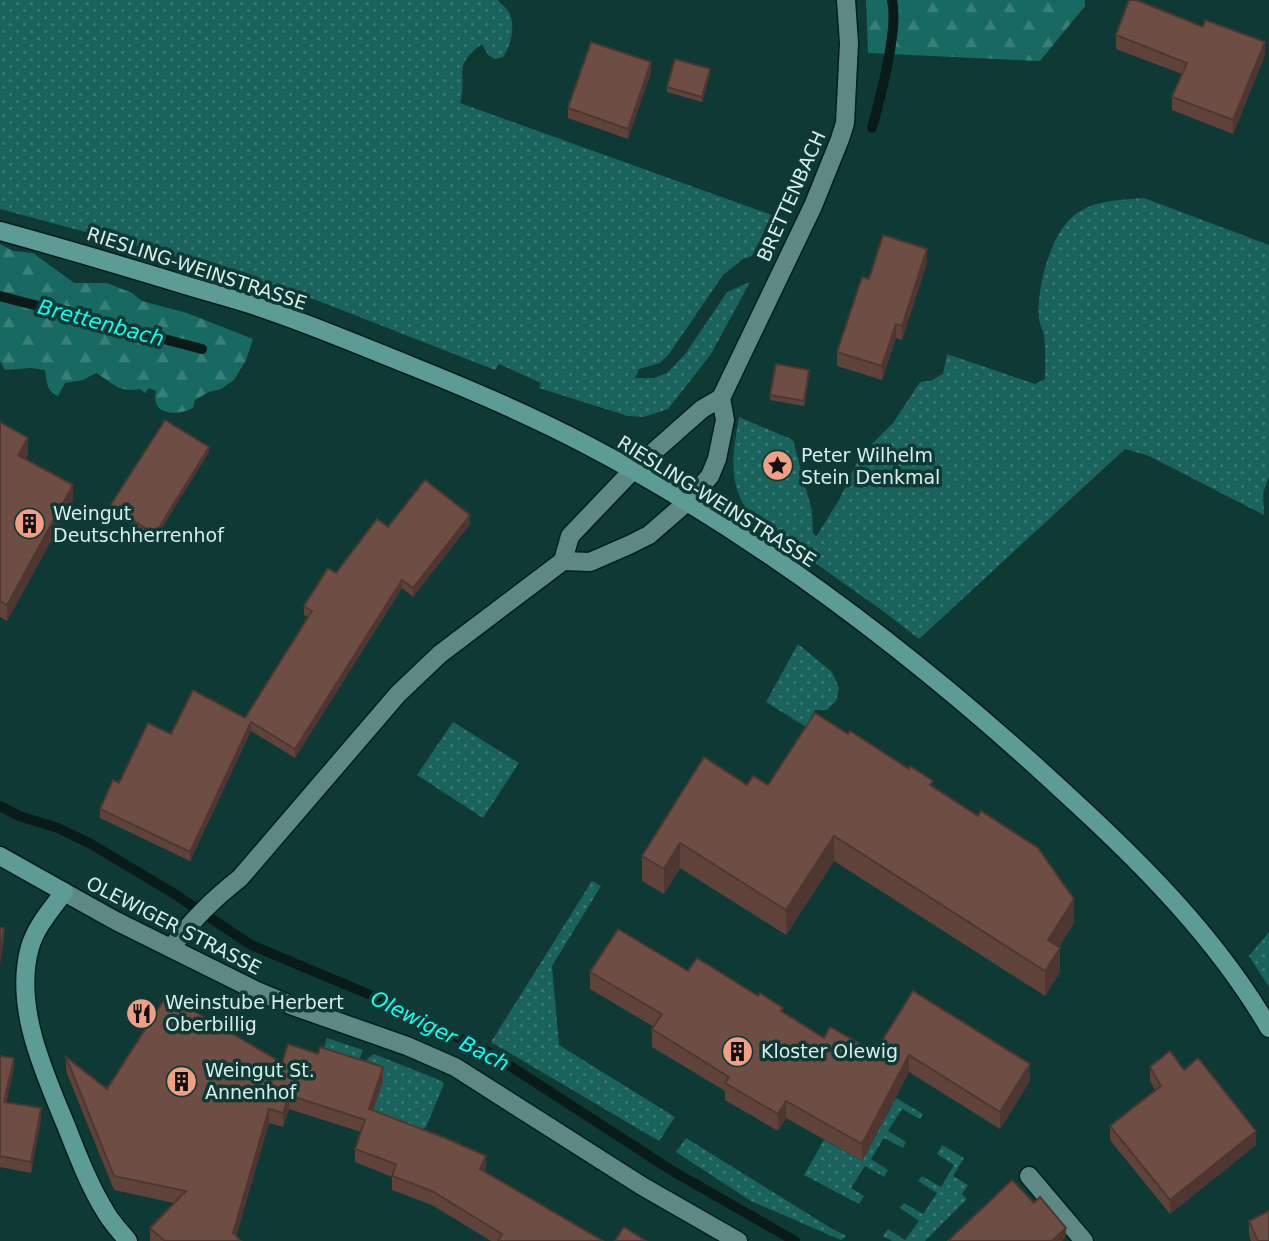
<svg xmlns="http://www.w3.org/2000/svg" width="1269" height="1241" font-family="'DejaVu Sans',sans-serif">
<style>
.grass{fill:url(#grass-dots)}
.forest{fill:url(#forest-firs)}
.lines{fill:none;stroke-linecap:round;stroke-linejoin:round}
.stream{stroke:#091b19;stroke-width:10}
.street-casing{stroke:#001f1c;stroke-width:21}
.secondary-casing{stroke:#001f1c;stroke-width:21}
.street{stroke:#5e8883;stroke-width:18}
.secondary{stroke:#5d9c95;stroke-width:18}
.wall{fill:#5f433a}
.shaded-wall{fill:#4d3730}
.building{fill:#6e4e44;stroke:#4d3730;stroke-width:2}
.labels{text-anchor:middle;stroke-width:7;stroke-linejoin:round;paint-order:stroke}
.street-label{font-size:19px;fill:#d8eeeb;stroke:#0e3935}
.poi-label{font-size:19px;fill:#d8eeeb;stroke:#0e3935;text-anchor:start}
.water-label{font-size:21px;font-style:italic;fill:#11fdee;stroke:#0e3935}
</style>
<defs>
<pattern id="grass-dots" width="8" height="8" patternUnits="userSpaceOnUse" patternTransform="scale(1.75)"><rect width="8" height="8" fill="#1a625c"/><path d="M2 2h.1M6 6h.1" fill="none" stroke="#3b7974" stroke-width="1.8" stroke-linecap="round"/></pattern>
<pattern id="forest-firs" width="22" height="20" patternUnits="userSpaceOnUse" patternTransform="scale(1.75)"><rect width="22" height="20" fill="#186962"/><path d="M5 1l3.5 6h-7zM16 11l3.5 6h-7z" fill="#397f79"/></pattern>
</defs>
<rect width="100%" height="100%" fill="#0e3935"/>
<!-- grass -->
<g class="grass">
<path d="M0,0H498C500,3 503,5 506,8C517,21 512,44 503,57L495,59L488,55L482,44C451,66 468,75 460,103L772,215L752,256L743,259L723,275L669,354L660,363L639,369L635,378H654L667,373L686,353L727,292L750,282L711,354L668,409L644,417L628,416L539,388L541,383L499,364L495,370L316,300L167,254L0,209Z"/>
<path d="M1144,198L1269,245V477L1263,493L1264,515L1149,456L1125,449L919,639L883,611L757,522C726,489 732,458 739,417L793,440L812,511L813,533L816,537L839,500L860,456L893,423L920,382L930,381L943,374L947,354L1035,384L1045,379C1045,365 1046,349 1044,335C1043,330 1040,325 1039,320C1036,291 1049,239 1071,218C1090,200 1119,200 1144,198Z"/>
<path d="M798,644L832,672L839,688L836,701L827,710H815L806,727L766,702Z"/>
<path d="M453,722L519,763L483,818L417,775Z"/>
<path d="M592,881L601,886L552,966L559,1045L675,1117L659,1141L491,1042Z"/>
<path d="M1269,932V987L1249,956Z"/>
<path d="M327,1038L363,1050L354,1072L320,1061Z"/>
<path d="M374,1054L442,1081L444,1084L426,1127L421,1130L373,1112C368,1095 353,1064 374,1054Z"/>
<path d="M896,1098L923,1114L920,1119L902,1109L888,1131L906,1142L903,1148L884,1138L871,1159L888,1170L884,1177L865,1166L851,1188L864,1196L859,1204L804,1175L824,1140L862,1161Z"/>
<path d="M686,1138L829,1227L846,1236L841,1240L751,1201L676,1152Z"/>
<path d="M942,1145L964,1158L953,1176L968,1185L962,1194L967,1199L925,1241H892L883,1236L888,1229L905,1240L919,1221L900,1208L904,1203L923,1214L937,1193L918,1181L922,1176L941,1187L954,1165L937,1154Z"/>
</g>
<!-- forest -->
<g class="forest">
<path d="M866,0H1085V6L1040,61L868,53Z"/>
<path d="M0,244L13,251L33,253L74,283H107L132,293L142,301L187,313L253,339L246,360L234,380L221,389L209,392L195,400L193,408C177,416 150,416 156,391L149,388L145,393L140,389C117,393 114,383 96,373L83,380L65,383L58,396C46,391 47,382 45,370L31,368L5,370L0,361Z"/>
</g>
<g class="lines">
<!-- stream -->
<g class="stream">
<path d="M872,128C880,98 899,29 892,0"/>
<path d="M0,296L202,349"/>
<path d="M0,806L19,816L58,828L91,844L173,893L251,945L373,996L490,1053L671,1170L795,1241"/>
</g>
<defs>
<g id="street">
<path d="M563,561L590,562L629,545L649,535L687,502L710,476L717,459L725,420L721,398L813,206L840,139L845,123L849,43L846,0"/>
<path d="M64,892L116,921L257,991L293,1006L407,1046L455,1067L642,1186L738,1241"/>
<path d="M171,948C191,921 213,899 240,878L398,694L440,654L563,561L570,536L633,470L702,409L721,398"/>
<path d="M1029,1176L1084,1241"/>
</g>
<g id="secondary">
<path d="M0,231C62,248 123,266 185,285C214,294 244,301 273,312C319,328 364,347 409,365C469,389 528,414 585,444C746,528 894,639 1029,760C1118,841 1208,923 1269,1028"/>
<path d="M0,856L64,892C52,909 36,926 30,947C13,1007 45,1074 67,1128C78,1156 89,1185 105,1211C111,1222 120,1231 128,1241"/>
</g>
</defs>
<!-- street casing -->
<use href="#street" class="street-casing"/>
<!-- secondary casing -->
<use href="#secondary" class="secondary-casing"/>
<!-- street -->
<use href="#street" class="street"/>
<!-- secondary -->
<use href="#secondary" class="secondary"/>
</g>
<!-- wall -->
<g class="wall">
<path d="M1116,35L1265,55L1233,134L1172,110V97L1182,74L1116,49Z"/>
<path d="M651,72L628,139L568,118V108Z"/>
<path d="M710,74L702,102L667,92V87Z"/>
<path d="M927,263L902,340L896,338L882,380L837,366V352L869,279Z"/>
<path d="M809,375L804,406L770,400V395Z"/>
<path d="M0,422L28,454L25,459L73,501L7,621L0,617Z"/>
<path d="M209,452L155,539L110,511V506Z"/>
<path d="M470,524L413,597L402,588L295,758L251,731L190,861L100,818V809L171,734L245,718L308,617L304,615V606L336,573L388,527Z"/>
<path d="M848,734L933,787L1074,923L1059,947L1060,972L1045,996L834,861L786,935L680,868L664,894L642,881V856L747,785H768Z"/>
<path d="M688,971L783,1012L824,1038L875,1052L913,991L1030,1081L1000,1129L909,1072L862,1161L786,1118L778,1131L725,1100V1091L652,1047V1029L654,1027L590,989V972Z"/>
<path d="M0,1056L14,1069L6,1102L41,1119L31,1173L0,1167Z"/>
<path d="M66,1057L107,1089L282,1063L383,1081L373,1111L486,1170L485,1172L603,1241H491L432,1205L392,1190V1177L355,1162V1149L361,1132L289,1109L283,1127L269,1123L236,1236L241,1241H150V1228L174,1203L114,1190L66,1071Z"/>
<path d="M1150,1067L1184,1070L1256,1145L1170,1214L1110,1140V1126L1155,1090L1150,1081Z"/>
<path d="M1249,1221L1269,1241H1251L1249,1235Z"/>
</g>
<!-- shaded-wall -->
<g class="shaded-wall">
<path d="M1265,42V55L1233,134V120Z"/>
<path d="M651,62V72L628,139V129Z"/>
<path d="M710,69V74L702,102V97Z"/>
<path d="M927,249V263L902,340V326Z"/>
<path d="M896,324V338L882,380V366Z"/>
<path d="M28,438V454L18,471V455Z"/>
<path d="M209,447V452L155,539V534Z"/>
<path d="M73,485V501L7,621V605Z"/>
<path d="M470,515V524L413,597V588Z"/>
<path d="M402,580V588L295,758V749Z"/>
<path d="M251,722V731L190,861V852Z"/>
<path d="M834,836V861L786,935V910Z"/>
<path d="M680,843V868L664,894V869Z"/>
<path d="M1074,899V923L1048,964V940Z"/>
<path d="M4,928V940L0,966V955Z"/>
<path d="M1060,948V972L1045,996V971Z"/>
<path d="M909,1055V1072L862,1161V1144Z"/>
<path d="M14,1058V1069L4,1113V1102Z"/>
<path d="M1030,1064V1081L1000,1129V1112Z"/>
<path d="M383,1067V1081L369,1123V1109Z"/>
<path d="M289,1095V1109L283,1127V1113Z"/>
<path d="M786,1101V1118L778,1131V1114Z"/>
<path d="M41,1108V1119L31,1173V1162Z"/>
<path d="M269,1109V1123L235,1241L233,1233Z"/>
<path d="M1256,1131V1145L1170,1214V1200Z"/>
<path d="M486,1156V1170L480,1183V1169Z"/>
<path d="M1066,1228V1237L1062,1241H1052Z"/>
</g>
<!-- building -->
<g class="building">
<path d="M1129,0H1136L1203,27L1205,20L1265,42L1233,120L1172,97L1187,63L1116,35Z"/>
<path d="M591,42L651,62L628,129L568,108Z"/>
<path d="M675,59L710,69L702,97L667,87Z"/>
<path d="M883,235L927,249L902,326L896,324L882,366L837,352L862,277L869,279Z"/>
<path d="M776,364L809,370L804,401L770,395Z"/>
<path d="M165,420L209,447L155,534L110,506Z"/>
<path d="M0,422L28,438L18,455L73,485L7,605L0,601Z"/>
<path d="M425,480L470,515L413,588L402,580L295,749L251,722L190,852L100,809L113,780L119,783L148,723L171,734L193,690L245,718L312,611L304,606L328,568L336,573L377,519L388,527Z"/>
<path d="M815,713L848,734L850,731L909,769L910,766L933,781L930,785L978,816L981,811L1038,848L1074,899L1048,940L1060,948L1045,971L834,836L786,910L680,843L664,869L642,856L704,757L747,785L753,776L768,785Z"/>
<path d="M0,928H4L0,955Z"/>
<path d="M618,929L688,971L697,958L758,996L760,993L771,1000L783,1008L781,1011L824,1038L830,1027L875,1052L913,991L1030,1064L1000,1112L909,1055L862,1144L786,1101L778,1114L725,1083L729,1077L652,1029L662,1014L590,972Z"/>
<path d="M167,995L282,1063L288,1044L318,1054L320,1047L383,1067L369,1109L445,1138L486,1156L480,1169L603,1241H498L502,1234L432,1191L392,1176L396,1164L355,1149L365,1120L289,1095L283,1113L269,1109L233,1233L241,1241H165L150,1228L186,1191L114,1176L66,1057L107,1089Z"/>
<path d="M1170,1051L1184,1070L1198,1058L1256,1131L1170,1200L1110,1126L1161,1086L1150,1067Z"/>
<path d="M0,1056L14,1058L4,1102L41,1108L31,1162L0,1156Z"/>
<path d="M1012,1180L1034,1203L1040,1197L1066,1228L1052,1241H948Z"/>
<path d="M1269,1211V1241H1258L1249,1221Z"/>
<path d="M624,1227L646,1241H615Z"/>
</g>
<!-- icons -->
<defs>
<symbol id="sight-disc" viewBox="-11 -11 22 22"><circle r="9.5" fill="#f39f85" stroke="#0e3935"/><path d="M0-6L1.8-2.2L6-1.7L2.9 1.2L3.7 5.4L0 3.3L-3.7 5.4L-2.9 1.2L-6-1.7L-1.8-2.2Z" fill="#111"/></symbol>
<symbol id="building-disc" viewBox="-11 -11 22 22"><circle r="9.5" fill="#f39f85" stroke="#0e3935"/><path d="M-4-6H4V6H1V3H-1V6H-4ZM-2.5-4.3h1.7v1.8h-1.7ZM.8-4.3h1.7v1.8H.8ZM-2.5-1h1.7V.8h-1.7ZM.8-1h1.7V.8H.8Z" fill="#111"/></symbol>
<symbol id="restaurant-disc" viewBox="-11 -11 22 22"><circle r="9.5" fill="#f39f85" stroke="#0e3935"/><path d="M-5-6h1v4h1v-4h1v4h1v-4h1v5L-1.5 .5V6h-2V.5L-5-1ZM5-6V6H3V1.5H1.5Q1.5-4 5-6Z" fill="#111"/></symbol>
</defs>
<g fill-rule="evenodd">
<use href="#sight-disc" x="760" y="448" width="35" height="35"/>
<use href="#building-disc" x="12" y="506" width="35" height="35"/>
<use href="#restaurant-disc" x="124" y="996" width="35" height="35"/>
<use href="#building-disc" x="720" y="1034" width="35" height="35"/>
<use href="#building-disc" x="164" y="1064" width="35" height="35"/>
</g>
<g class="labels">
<!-- street labels -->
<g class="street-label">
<text transform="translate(791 196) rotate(-66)" y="7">BRETTENBACH</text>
<text transform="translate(197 268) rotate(18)" y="7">RIESLING-WEINSTRASSE</text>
<text transform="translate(717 501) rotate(32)" y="7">RIESLING-WEINSTRASSE</text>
<text transform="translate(174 925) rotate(27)" y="7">OLEWIGER STRASSE</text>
</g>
<!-- poi labels -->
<g class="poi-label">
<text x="801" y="462">Peter Wilhelm<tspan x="801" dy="22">Stein Denkmal</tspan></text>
<text x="53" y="520">Weingut<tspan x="53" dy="22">Deutschherrenhof</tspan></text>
<text x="165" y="1009">Weinstube Herbert<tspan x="165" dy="22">Oberbillig</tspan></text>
<text x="761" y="1058">Kloster Olewig</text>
<text x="205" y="1077">Weingut St.<tspan x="205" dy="22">Annenhof</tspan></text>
</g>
<!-- water labels -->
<g class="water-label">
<text transform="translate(101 323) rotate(15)" y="7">Brettenbach</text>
<text transform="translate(440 1031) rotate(27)" y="7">Olewiger Bach</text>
</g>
</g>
</svg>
